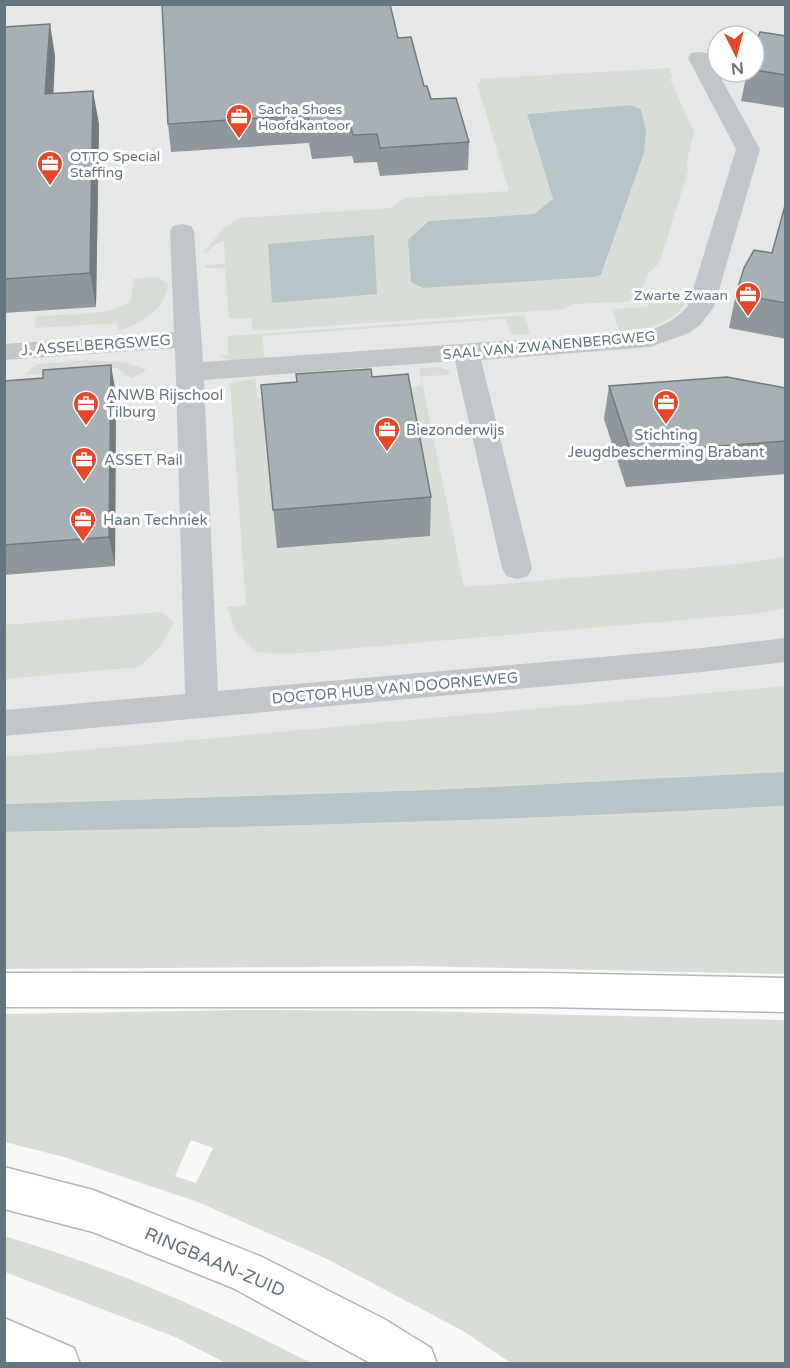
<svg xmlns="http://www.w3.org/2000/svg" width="790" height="1368" font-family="'Varela Round',sans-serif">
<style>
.built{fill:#e6e8e7;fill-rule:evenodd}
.green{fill:#d8ddd5;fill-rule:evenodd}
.water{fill:#b7c5c8}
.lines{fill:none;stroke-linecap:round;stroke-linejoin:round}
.secondary-casing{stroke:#b1b8bd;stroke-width:3}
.street{fill:#c1c6ca;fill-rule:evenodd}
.secondary{fill:#fff;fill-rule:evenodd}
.wall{fill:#8f979c}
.shaded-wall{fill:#747b7f}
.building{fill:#a6b0b5;stroke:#747b7f;stroke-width:1.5}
.labels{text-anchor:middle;stroke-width:6;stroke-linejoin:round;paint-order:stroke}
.far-poi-label{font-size:14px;fill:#637681;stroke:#fff;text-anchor:start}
.far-street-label{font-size:14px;fill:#637681;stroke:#fff}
.street-label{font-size:15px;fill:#637681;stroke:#fff}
.poi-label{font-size:15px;fill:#637681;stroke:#fff;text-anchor:start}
.near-street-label{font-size:18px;fill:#637681;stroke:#fff}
</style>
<rect width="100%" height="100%" fill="#f8f8f6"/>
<!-- built -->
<path class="built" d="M5,5H785V781L5,780ZM718,36H754V72H718Z"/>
<!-- green -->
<g class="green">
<path d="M669,68L673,78L670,79L694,132L687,161L688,171L659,264L648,273L638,301L573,304L565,309L253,331L251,318H229L225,268H206L205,265L225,264L224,241L216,244L205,254L204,251L223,229L238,218L391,208L404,198L509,191L477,83H481L480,79ZM630,105L641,109L646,131L644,153L603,271L429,221L534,214L553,199L527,114Z"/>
<path d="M157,277L168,284C165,311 141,323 118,331L117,323L35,328L36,316C59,314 118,317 132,299L133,279Z"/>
<path d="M654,290L689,296C678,324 645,329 619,331L612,309L647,307Z"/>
<path d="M524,315L530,334L511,335L506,319L262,336L265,360L232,361L218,356L222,354L228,356V336Z"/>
<path d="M91,360L127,363L147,370L131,378L116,368L24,375L37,364Z"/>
<path d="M439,367L448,371L451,374L421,377L464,587L738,564L785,557V608L752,614L288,654L255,652L237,634L227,607L246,605L230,383L255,379L258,398L422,386L419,368Z"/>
<path d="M162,612L174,622L162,645L139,667L5,679V625Z"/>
<path d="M785,686V772L429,790L5,804V757Z"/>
<path d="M785,806V974L416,966L5,969L4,832C265,827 526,820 785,806Z"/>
<path d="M242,1010L416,1011L785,1020V1363H511L463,1331L327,1259L198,1202L64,1157L5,1142V1014ZM191,1140L213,1148L196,1183L175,1176Z"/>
<path d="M4,1236C111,1267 213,1312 311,1363H226L175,1337L5,1272Z"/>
</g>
<!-- water -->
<g class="water">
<path d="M630,105L641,109L646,131L644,153L601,275L593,277L423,288L411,282L408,240L429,221L534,214L553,199L527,114Z"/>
<path d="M374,235L377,294L272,303L268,244Z"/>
<path d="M785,772V806C526,820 265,827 5,832V804L429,790Z"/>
</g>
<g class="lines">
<defs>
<g id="secondary">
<path d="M4,973H544L786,978V1012L544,1007H4Z"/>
<path d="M4,1167L93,1190L262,1257L384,1319L431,1348L437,1364H372L233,1288L93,1232L4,1209Z"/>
<path d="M4,1318L74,1348L80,1364L4,1363Z"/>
</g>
</defs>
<!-- secondary casing -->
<use href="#secondary" class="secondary-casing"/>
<!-- street -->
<path class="street" d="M699,52L707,53L710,58L760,149L714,307L700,325L689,333L650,347L481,360L532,568L528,576L517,579L506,576L502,568L455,361L204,380L218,691L702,648L786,638V662L702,672L4,736V710L185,694L175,348L4,360V344L174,332L170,231L173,226L182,224L191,226L194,231L203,362L648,331C664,325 677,319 688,306L736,149L688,58L691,53Z"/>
<!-- secondary -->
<use href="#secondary" class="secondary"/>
</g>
<!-- wall -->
<g class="wall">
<path d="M4,27L55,56L53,94L99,124L96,307L4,313Z"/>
<path d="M786,36V108L741,101L747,72H754V49Z"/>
<path d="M398,38L431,99L469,142L468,170L380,176L377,162L354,163L352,156L312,159L309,143L171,152L168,124Z"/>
<path d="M786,202V339L729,328L736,294L772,253Z"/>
<path d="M372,377L431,497L430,536L277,548L265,423Z"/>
<path d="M4,381L116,394L115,566L4,575Z"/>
<path d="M609,386L786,388V474L626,487L604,419Z"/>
</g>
<!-- shaded-wall -->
<g class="shaded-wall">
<path d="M50,24L55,56L52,127L45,94Z"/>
<path d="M93,91L99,124L96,307L90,273Z"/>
<path d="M111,365L116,394L115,566L109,537Z"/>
</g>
<!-- building -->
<g class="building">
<path d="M162,4H390L398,38L411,37L424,86H427L431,99L456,98L469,142L380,148L377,134L353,135L351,128L310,131L308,115L168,124Z"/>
<path d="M50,24L45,94L93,91L90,273L4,279V27Z"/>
<path d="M760,32L786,36V75L754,70V49Z"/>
<path d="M786,202V303L736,294L744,268L754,250L772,253Z"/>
<path d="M111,365L109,537L4,545V381L43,378V370Z"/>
<path d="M371,369L372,377L408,374L431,497L273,510L261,385L297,382L296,374Z"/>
<path d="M727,377L786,388V441L631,453L609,386Z"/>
</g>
<!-- icons -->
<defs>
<symbol id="office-pin" viewBox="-11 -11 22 30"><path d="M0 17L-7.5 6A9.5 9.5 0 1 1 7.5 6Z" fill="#e4472a" stroke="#fff"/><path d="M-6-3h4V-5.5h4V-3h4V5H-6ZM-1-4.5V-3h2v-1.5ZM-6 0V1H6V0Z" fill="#fff"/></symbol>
</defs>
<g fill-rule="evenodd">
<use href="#office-pin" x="224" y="102" width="30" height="40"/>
<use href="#office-pin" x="35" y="149" width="30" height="40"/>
<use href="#office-pin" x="733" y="280" width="30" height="40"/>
<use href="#office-pin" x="651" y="388" width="30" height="40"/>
<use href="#office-pin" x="71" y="389" width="30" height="40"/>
<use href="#office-pin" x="372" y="415" width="30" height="40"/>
<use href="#office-pin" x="69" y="445" width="30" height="40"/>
<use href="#office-pin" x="68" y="505" width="30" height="40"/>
</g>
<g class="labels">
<!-- far-poi labels -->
<g class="far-poi-label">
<text x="258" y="114">Sacha Shoes<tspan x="258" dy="16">Hoofdkantoor</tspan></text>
<text x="70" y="161">OTTO Special<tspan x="70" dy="16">Staffing</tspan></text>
<text x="728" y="300" text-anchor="end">Zwarte Zwaan</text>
</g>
<!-- far-street labels -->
<g class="far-street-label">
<text transform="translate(549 345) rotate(-5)" y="5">SAAL VAN ZWANENBERGWEG</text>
</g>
<!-- street labels -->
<g class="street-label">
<text transform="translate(96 345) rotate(-4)" y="5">J. ASSELBERGSWEG</text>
<text transform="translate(395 688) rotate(-5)" y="5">DOCTOR HUB VAN DOORNEWEG</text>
</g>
<!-- poi labels -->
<g class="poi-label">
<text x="106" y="400">ANWB Rijschool<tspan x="106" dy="17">Tilburg</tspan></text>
<text x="406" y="435">Biezonderwijs</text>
<text x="666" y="440" text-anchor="middle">Stichting<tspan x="666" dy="17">Jeugdbescherming Brabant</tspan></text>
<text x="104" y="465">ASSET Rail</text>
<text x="103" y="525">Haan Techniek</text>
</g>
<!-- near-street labels -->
<g class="near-street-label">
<text transform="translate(215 1262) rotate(23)" y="6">RINGBAAN-ZUID</text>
</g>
</g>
<!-- border -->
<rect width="790" height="1368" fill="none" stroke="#637681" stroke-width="12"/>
<!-- north arrow -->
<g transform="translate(736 54) rotate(174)"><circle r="28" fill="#ffffff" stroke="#c1c8cd" stroke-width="1.5"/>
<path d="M0-4.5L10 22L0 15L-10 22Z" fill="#e4472a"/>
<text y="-9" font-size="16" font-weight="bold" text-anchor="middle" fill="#637681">N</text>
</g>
</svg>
